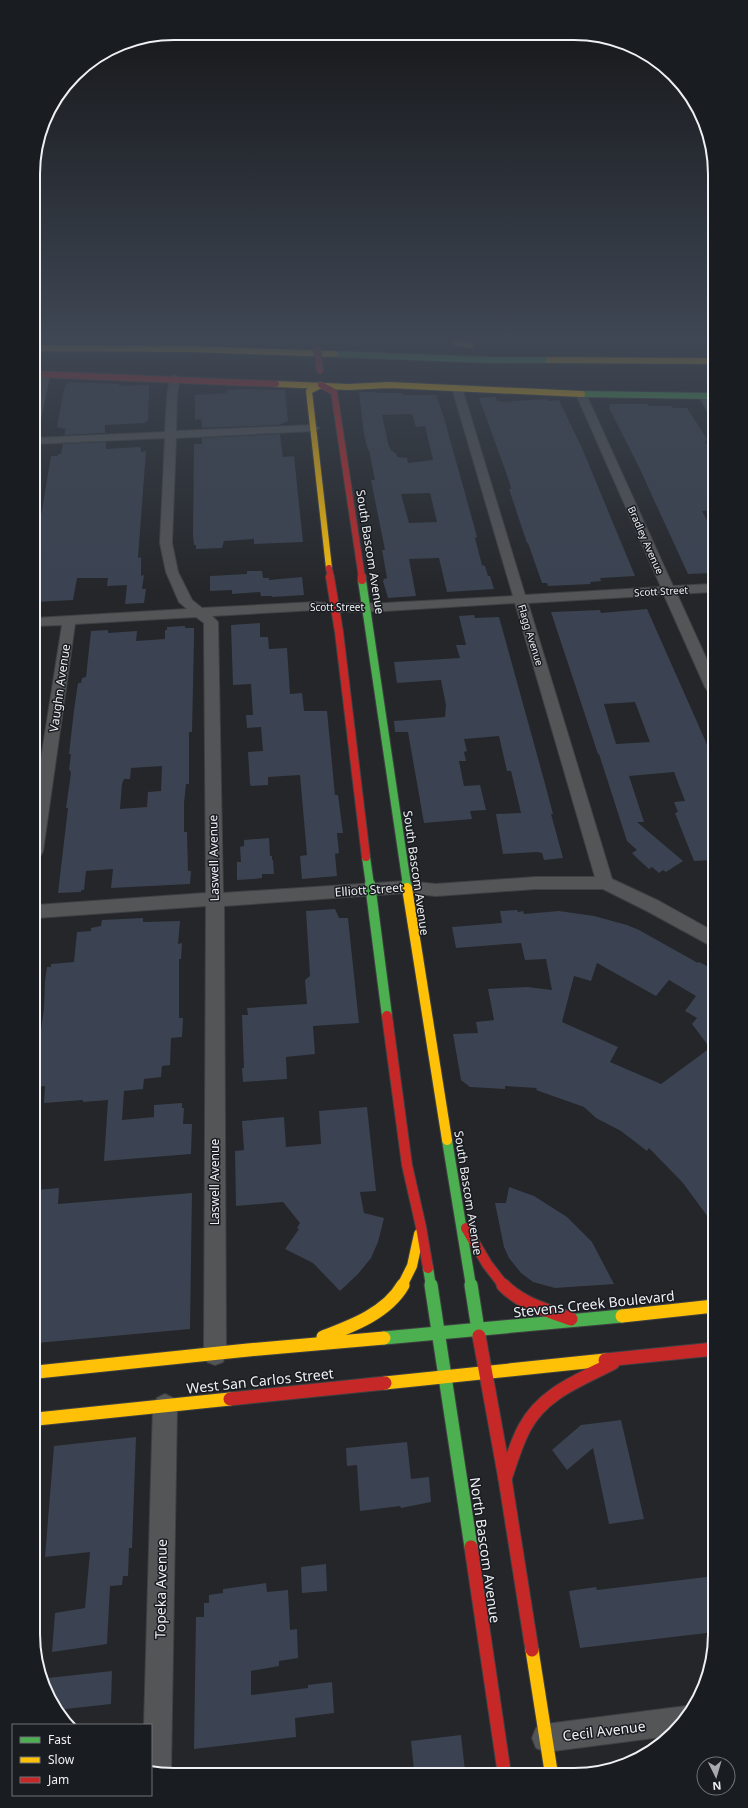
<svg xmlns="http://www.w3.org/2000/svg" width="748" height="1808" font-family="'Noto Sans',sans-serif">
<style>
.building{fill:#3b4251;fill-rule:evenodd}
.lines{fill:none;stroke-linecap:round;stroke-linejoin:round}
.street-casing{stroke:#3f4043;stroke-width:2}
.fast-far3-casing{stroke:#3f4043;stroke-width:8}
.fast-far2-casing{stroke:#3f4043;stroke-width:10}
.fast-far1-casing{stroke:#3f4043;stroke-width:12}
.fast-casing{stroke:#3f4043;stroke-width:15}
.slow-far2-casing{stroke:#3f4043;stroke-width:8}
.slow-far1-casing{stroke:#3f4043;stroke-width:12}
.slow-casing{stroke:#3f4043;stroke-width:15}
.jam-far3-casing{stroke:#3f4043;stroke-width:8}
.jam-far2-casing{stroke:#3f4043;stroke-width:10}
.jam-far1-casing{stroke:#3f4043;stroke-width:12}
.jam-casing{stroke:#3f4043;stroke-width:15}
.street{fill:#545557;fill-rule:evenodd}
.fast-far3{stroke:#4caf50;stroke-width:6}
.fast-far2{stroke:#4caf50;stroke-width:8}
.fast-far1{stroke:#4caf50;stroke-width:10}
.fast{stroke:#4caf50;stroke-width:13}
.slow-far2{stroke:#ffc107;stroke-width:6}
.slow-far1{stroke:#ffc107;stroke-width:10}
.slow{stroke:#ffc107;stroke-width:13}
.jam-far3{stroke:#c62828;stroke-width:6}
.jam-far2{stroke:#c62828;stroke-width:8}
.jam-far1{stroke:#c62828;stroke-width:10}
.jam{stroke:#c62828;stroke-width:13}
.jam-bridge-casing{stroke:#3f4043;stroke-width:8;stroke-linecap:butt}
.jam-bridge{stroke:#c62828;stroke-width:6}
.labels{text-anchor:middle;stroke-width:3;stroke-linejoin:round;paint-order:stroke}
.far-street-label{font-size:10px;fill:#eef0f4;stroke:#191c21}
.street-label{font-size:12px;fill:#eef0f4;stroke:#191c21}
.near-street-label{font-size:14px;fill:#eef0f4;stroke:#191c21}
.rim{fill:none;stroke:#eef0f4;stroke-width:2}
</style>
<rect width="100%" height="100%" fill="#242629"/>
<!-- building -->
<g class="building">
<path d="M68,382L119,384V386L149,385L148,421H146L145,423L105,425V433L64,435L66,429L57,427L64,389Z"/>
<path d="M246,389L285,390L288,421L279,425L202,428L201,419L195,420V395L227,393V390Z"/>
<path d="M359,392H376L377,393H402L403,395H436L444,418L476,533L477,537L475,538L482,565L485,566L488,576H490L494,589L447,592L439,558L409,559L416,596L388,598L383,581L384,579L387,578L382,550H385L371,480H375L369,450H368L364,435ZM412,414L416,427L425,426L433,460L408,463L407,458L397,457L396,453H394L393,451H391L390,447H389L382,415ZM430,493L437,522L409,523L401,494Z"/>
<path d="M496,397L497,401H500L501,402L547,399L548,401L559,400L582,448L635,576L600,578L601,581L590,582L591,584L548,586L547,583H542L528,543H527L509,489H511L510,484L502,461L479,398Z"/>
<path d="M647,404L648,406H672L673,408H687L707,439V441H705L711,453V510L702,511L711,528L712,573L688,574L639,467L609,408H610V404Z"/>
<path d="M280,434L283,457L294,456L303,542L254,544V539L224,541L222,548L196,549V545H194L193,535L194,444H202V438Z"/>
<path d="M106,442V449L139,447L141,448V452L146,451L138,558L141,557V576L144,575L142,589H146L144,603L125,604L127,585L107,586L108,578H77L73,600L35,602L34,558L51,456H58V454H61L63,444Z"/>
<path d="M247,571H262L263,578H269V580L302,577L304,595L272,597V596H261L260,592L232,594V590L210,591V576L247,574Z"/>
<path d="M647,609L705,740L711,756H707L712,768V860L694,861L675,813L678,812L674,802L685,801L674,772L629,776L644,822H637L683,861L666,872L663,870L659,873L652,867L649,869L639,860L632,853L637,850L627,841L599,754H598L551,612L600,610L601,613ZM635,702L650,742L616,744L604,704Z"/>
<path d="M474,615L475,618L499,617L544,780L553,814H551L563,858L544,860L542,853L537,852L503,854L496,814L521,813L511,771H507L499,736L464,739L467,751L464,752L466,761H459L464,786L480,785L486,810L470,811L472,819L424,823L408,732H395L394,721L445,717L446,705L441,680L397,683L394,662L460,658L456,645H466L459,616Z"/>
<path d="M260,623V637H268L269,649L287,648L290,694L302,693L304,711H327L335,795H338L343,833H337L339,853L335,854L337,876L302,879L300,856L307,855L300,775L268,777V785L251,786L250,784L248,752L263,751L261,727L247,728L246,715H253L251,684L233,685L231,625Z"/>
<path d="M185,626V628H194V639L192,732H189V784H186L184,803V832H187L188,871H191L190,884L111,888L113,869L86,871L84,890H81V892L58,893L68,808H66L71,773L70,770H69L71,754H69L74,710L78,683H81L82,678L86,677L91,631L108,630V633L137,631L136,641L165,639V630H167V627ZM162,766L161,791L148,792L147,807L120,809L122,784L124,779H130L131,768Z"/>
<path d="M269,838L270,856H272V860H273L274,874H262V878L253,879L237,880V862H241L240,847L244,846V840Z"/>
<path d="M335,909L339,918H348L359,1023L313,1026L315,1054L286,1057L287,1079L243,1082L242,1068H244L242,1015H248L247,1008L307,1004L305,980L310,976L306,911Z"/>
<path d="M517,910L518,912L523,911L524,914L559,911L594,916L627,925L639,930L698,963L699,962L713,969V1224L683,1183L649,1148L647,1151L621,1131L596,1118L584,1107L536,1090L537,1088L505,1086V1089L470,1087L461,1080L453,1034L478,1033L476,1022L494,1020L488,989L527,987L552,990L546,959L525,960L521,943L456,948L452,927L502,923L500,911ZM597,963L656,996L669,980L696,996L685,1011L697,1018L692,1024L710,1048L661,1084L610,1062L618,1047L562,1022L574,976L591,981Z"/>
<path d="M143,918V922L180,921L178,944L182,943L181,959H179V1018H183L182,1037L171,1038L170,1065L162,1066L161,1077L144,1079L143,1089L124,1091L122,1120L154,1117V1105L182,1103V1108H184L183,1124H192L191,1154L104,1161L108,1100L83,1102V1100L44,1103L45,1086L37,1087L39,1068H37V1062L44,1008L45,981L47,967H51V964L74,962L77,932L91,931V928L101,926L102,920Z"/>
<path d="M367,1107L376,1191L360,1192L364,1213L384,1218L378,1242L371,1258L358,1274L340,1291L313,1263L285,1249L299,1229L297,1228L300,1223L283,1202L236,1206L235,1151L244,1150L242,1121L284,1117L286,1147L321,1144L319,1111Z"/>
<path d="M509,1187L534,1196L567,1217L592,1242L614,1284L555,1288L533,1282L521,1273L509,1258L504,1247L495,1203H506Z"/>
<path d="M59,1188L58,1204L192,1193L190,1329L37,1343L36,1190Z"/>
<path d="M621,1420L644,1519L609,1524L593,1448L567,1470L552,1450L581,1425Z"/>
<path d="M136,1437L132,1548H129L128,1576H123L122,1585L110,1586L107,1644L52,1652L55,1613L85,1608L90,1552L45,1557L54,1446Z"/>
<path d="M407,1442L411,1479L429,1477L431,1502L401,1508L400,1506L360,1511L357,1465L347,1466L346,1448Z"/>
<path d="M326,1564L327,1591L302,1593L301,1567Z"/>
<path d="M715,1576V1632L580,1648L569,1591L596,1587L597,1590Z"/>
<path d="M266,1583L267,1592L288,1590L290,1630L297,1629L298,1658L279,1661V1666L251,1671V1695L308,1688V1685L332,1682L334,1713L295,1718L296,1737L194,1749L196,1617H204V1603H209V1595L223,1593V1589Z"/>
<path d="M112,1671L111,1704L56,1710L52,1705L42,1680L48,1679V1678Z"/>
<path d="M461,1735L465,1771H414L411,1741Z"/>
</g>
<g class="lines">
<defs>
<g id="street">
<path d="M45,371L50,374L39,425L34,428V400L40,374Z"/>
<path d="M175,375L180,378L177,396L176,431L314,425L319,428L314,431L176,438L172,543L178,572L192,600L202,608L316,602L336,604L385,603L513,596L452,388L457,385L462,388L525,595L661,587L576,394L581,391L586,394L673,586L712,584V592L677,594L712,671V692L707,690L705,687L664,595L528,603L612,879L659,901L713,931V947L647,911L603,889H535L436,896L406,893L224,906L226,1354L223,1362L215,1365L207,1362L204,1354L206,906L36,918V905L206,893L204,623L196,617L75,624L43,851L41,855L35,857V797L62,625L35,626V618L187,609L179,602L166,572L160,543L165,438L34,444V438L165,432L167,396L170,378ZM515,603L595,877H535L436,884L406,881L223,893L218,622L212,616L316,610L336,612L385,611Z"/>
<path d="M704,394L708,395L711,400V411L707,410L699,397Z"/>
<path d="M165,1394L173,1398L177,1406L171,1772H151V1725H144L153,1406L157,1398Z"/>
<path d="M686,1706L692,1709L686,1720L669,1736L546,1752L536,1748L532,1738L536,1728L546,1724Z"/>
</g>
<g id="fast-far3">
<path d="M335,354L488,360H549"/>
<path d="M582,394L711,396"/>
</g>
<g id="fast-far2">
<path d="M362,580L407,885"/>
<path d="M366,857L370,885"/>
</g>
<g id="fast-far1">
<path d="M370,884L387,1016"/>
<path d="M406,884L407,888"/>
<path d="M447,1140L471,1286"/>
<path d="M428,1268L431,1286"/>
</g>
<g id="fast">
<path d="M431,1285L471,1547"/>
<path d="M471,1285L479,1336"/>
<path d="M384,1338L622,1316"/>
</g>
<g id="slow-far2">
<path d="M455,342L470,345"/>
<path d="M34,348L189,349L335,354"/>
<path d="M549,360L711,361"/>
<path d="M276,384L349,387L389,385L582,394"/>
<path d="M321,385L309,391L329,568"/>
</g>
<g id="slow-far1">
<path d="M407,888L447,1140"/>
<path d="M402,1286L412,1266L419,1234"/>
</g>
<g id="slow">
<path d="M622,1316L714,1306"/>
<path d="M323,1337C352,1326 387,1313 403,1285"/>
<path d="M37,1372L248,1350L384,1338"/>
<path d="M385,1383L605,1360"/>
<path d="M37,1419L230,1399"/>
<path d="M532,1650L551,1771"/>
</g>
<g id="jam-far3">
<path d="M34,374L276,384"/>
<path d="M321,385L334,392L362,578"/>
<path d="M329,568L331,578"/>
</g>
<g id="jam-far2">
<path d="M330,577L339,632L366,857"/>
<path d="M362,577V580"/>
</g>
<g id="jam-far1">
<path d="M387,1016L407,1165L421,1227L428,1268"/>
<path d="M466,1228L487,1264L504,1286"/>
</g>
<g id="jam">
<path d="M503,1285C521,1304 547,1310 571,1319"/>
<path d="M479,1336L505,1479L532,1650"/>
<path d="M605,1360L714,1349"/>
<path d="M230,1399L385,1383"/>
<path d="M505,1479C511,1462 516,1443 525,1427C543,1393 580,1380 613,1363"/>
<path d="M471,1547L504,1771"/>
</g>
</defs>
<!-- street casing -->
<use href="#street" class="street-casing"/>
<!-- fast-far3 casing -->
<use href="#fast-far3" class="fast-far3-casing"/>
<!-- fast-far2 casing -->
<use href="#fast-far2" class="fast-far2-casing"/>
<!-- fast-far1 casing -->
<use href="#fast-far1" class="fast-far1-casing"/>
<!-- fast casing -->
<use href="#fast" class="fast-casing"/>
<!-- slow-far2 casing -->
<use href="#slow-far2" class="slow-far2-casing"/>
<!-- slow-far1 casing -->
<use href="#slow-far1" class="slow-far1-casing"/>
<!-- slow casing -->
<use href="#slow" class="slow-casing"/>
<!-- jam-far3 casing -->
<use href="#jam-far3" class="jam-far3-casing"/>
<!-- jam-far2 casing -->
<use href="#jam-far2" class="jam-far2-casing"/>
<!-- jam-far1 casing -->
<use href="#jam-far1" class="jam-far1-casing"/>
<!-- jam casing -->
<use href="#jam" class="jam-casing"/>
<!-- street -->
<use href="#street" class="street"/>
<!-- fast-far3 -->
<use href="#fast-far3" class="fast-far3"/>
<!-- fast-far2 -->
<use href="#fast-far2" class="fast-far2"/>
<!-- fast-far1 -->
<use href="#fast-far1" class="fast-far1"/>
<!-- fast -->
<use href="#fast" class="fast"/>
<!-- slow-far2 -->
<use href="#slow-far2" class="slow-far2"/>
<!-- slow-far1 -->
<use href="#slow-far1" class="slow-far1"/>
<!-- slow -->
<use href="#slow" class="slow"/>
<!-- jam-far3 -->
<use href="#jam-far3" class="jam-far3"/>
<!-- jam-far2 -->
<use href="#jam-far2" class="jam-far2"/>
<!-- jam-far1 -->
<use href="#jam-far1" class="jam-far1"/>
<!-- jam -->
<use href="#jam" class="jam"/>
<defs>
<path id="jam-bridge" d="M316,342L320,371"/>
</defs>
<!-- jam-bridge casing -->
<use href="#jam-bridge" class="jam-bridge-casing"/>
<!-- jam-bridge -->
<use href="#jam-bridge" class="jam-bridge"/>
</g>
<!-- sky -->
<linearGradient id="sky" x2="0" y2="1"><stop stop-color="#141517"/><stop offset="0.57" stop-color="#3f4754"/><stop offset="1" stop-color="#3f4754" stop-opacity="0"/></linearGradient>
<rect width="748" height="595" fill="url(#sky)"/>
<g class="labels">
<!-- far-street labels -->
<g class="far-street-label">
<text transform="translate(646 540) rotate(66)" y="4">Bradley Avenue</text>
<text transform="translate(661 591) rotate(-3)" y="4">Scott Street</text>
<text x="337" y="611">Scott Street</text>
<text transform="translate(531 635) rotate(73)" y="4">Flagg Avenue</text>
</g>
<!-- street labels -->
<g class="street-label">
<text transform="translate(370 552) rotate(81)" y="4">South Bascom Avenue</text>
<text transform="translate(60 688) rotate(-82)" y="4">Vaughn Avenue</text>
<text transform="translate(214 858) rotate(-91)" y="4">Laswell Avenue</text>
<text transform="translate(416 873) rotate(82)" y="4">South Bascom Avenue</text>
<text transform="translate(369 890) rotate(-4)" y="4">Elliott Street</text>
<text transform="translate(215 1182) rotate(-90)" y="4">Laswell Avenue</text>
<text transform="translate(468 1193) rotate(81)" y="4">South Bascom Avenue</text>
</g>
<!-- near-street labels -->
<g class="near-street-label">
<text transform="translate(594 1304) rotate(-6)" y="5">Stevens Creek Boulevard</text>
<text transform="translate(260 1381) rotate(-6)" y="5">West San Carlos Street</text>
<text transform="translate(485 1550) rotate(82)" y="5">North Bascom Avenue</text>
<text transform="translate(161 1589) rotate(-89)" y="5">Topeka Avenue</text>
<text transform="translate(604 1731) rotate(-7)" y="5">Cecil Avenue</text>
</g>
</g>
<!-- crop -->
<path d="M0 0H748V1808H0ZM174 40H574A134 134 0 0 1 708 174V1634A134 134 0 0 1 574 1768H174A134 134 0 0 1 40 1634V174A134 134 0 0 1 174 40Z" fill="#191c21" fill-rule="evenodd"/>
<path class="rim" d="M174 40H574A134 134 0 0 1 708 174V1634A134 134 0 0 1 574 1768H174A134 134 0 0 1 40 1634V174A134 134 0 0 1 174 40Z"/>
<!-- legend -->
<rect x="12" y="1724" width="140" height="72" fill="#191c21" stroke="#6e7175"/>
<rect x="20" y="1737" width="20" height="6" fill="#4caf50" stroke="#6e7175"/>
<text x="48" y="1744" font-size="12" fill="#eef0f4">Fast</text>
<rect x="20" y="1757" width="20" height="6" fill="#ffc107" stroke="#6e7175"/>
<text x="48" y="1764" font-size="12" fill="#eef0f4">Slow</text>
<rect x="20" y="1777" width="20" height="6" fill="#c62828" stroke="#6e7175"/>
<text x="48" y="1784" font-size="12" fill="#eef0f4">Jam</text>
<!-- north arrow -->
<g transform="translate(716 1776) rotate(175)"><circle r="19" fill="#191c21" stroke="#6e7175"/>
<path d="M0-3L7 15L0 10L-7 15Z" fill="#a7a9ad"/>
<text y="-6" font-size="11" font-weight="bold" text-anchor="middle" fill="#eef0f4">N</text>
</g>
</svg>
